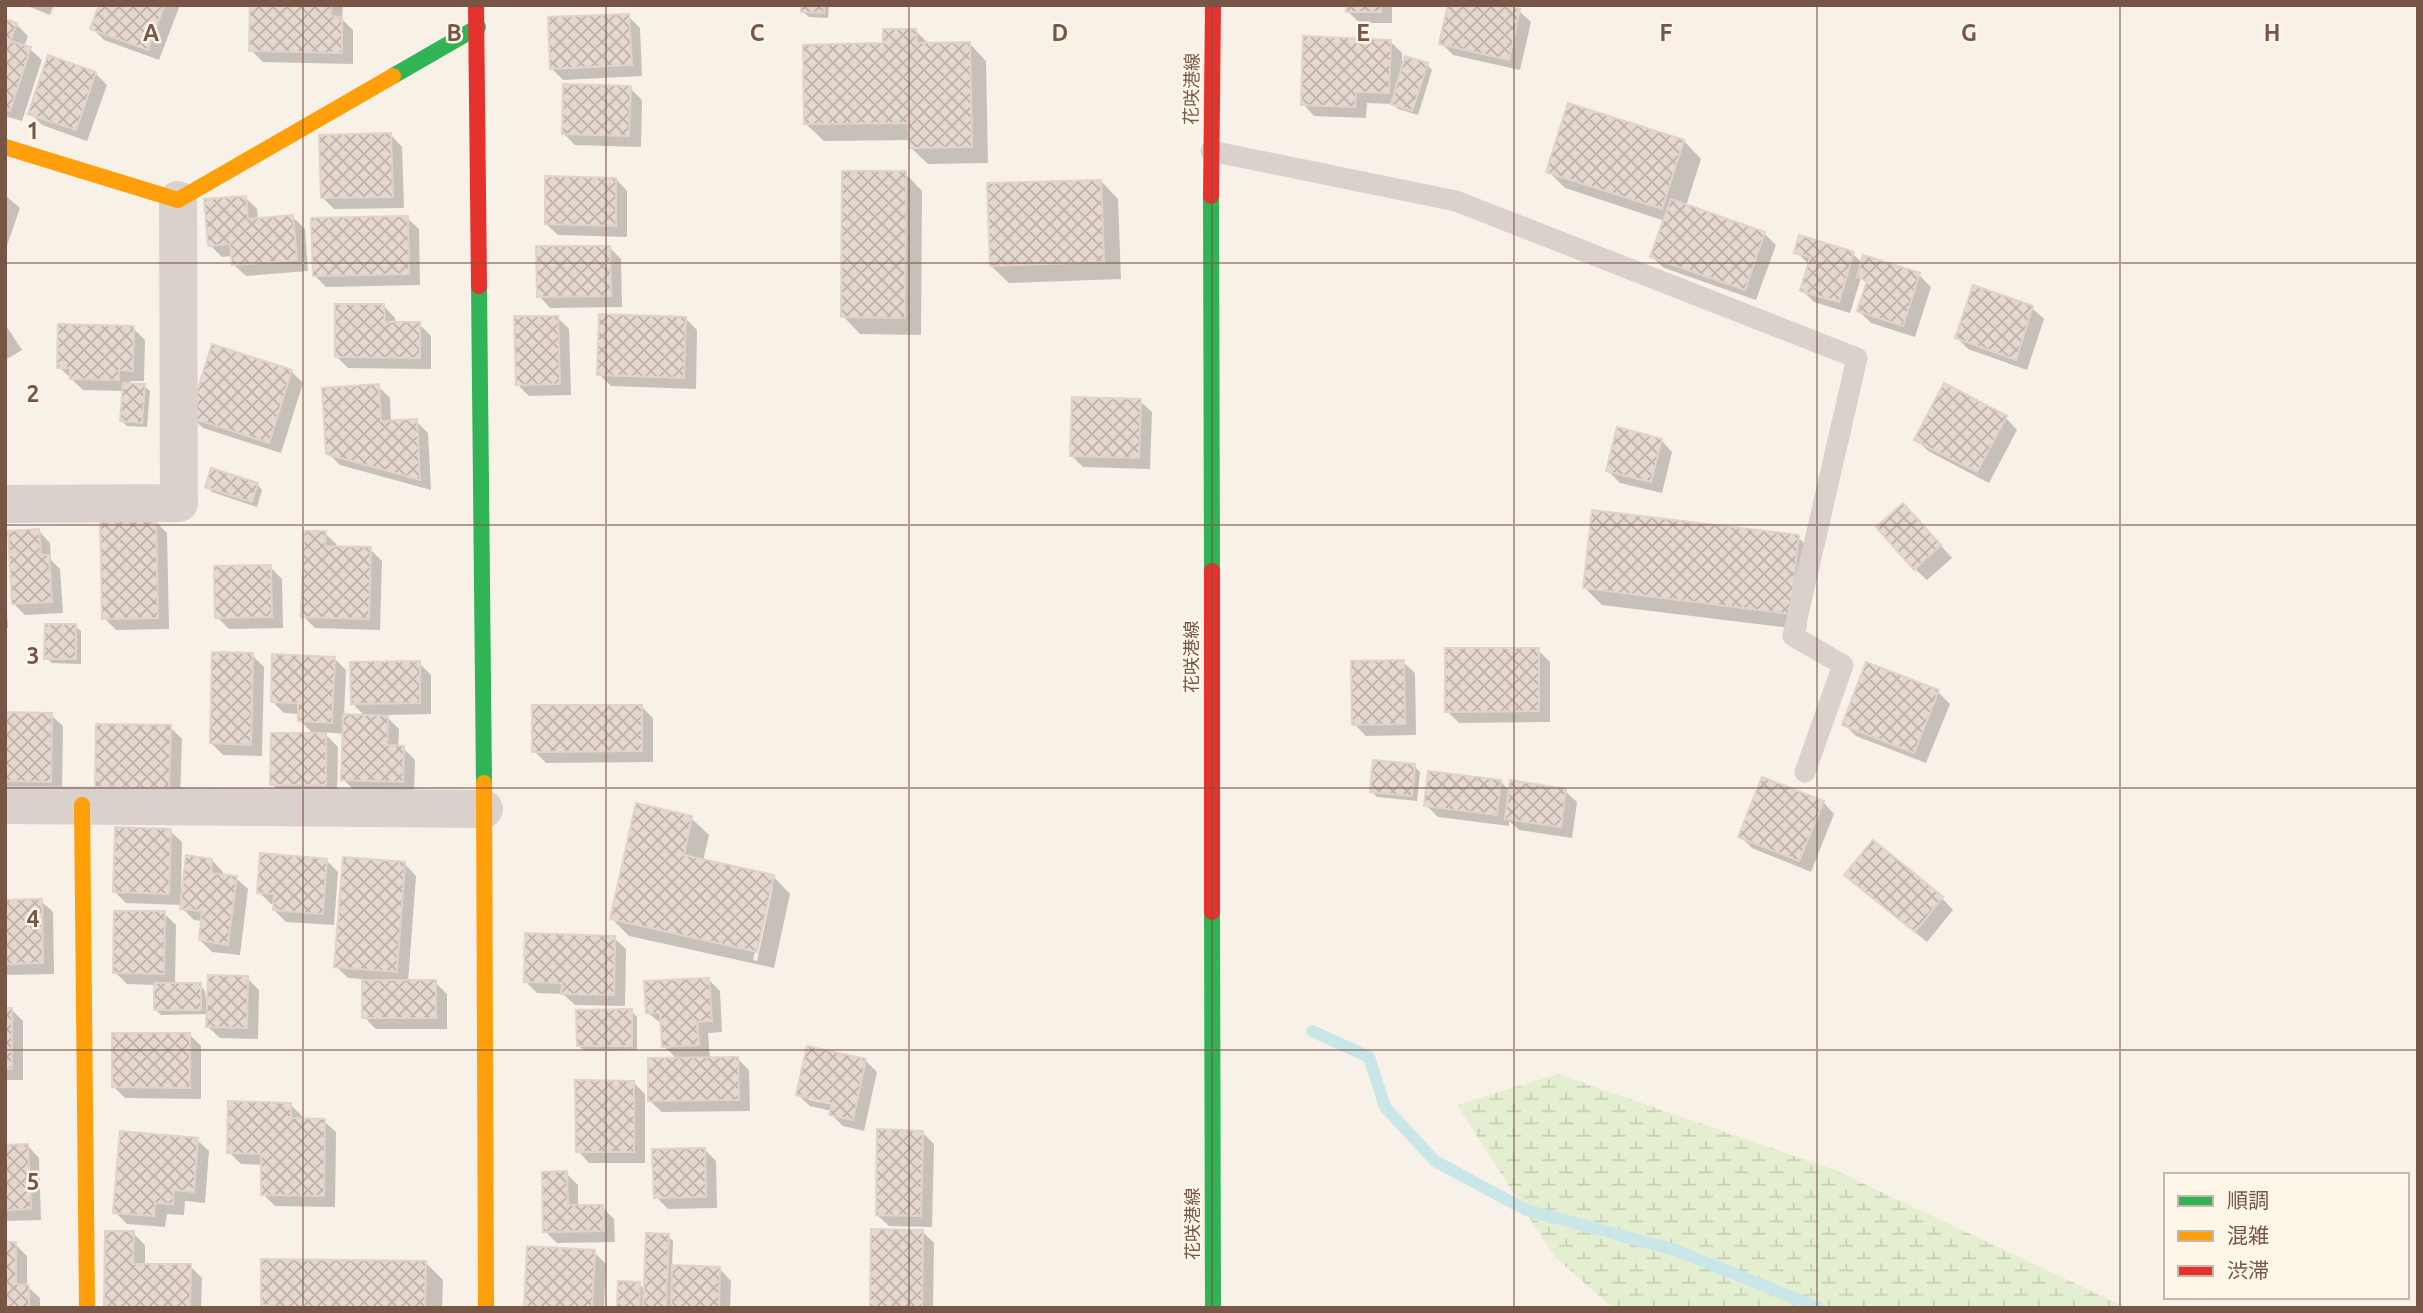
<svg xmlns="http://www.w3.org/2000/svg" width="2423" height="1313" font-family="Ubuntu,'Noto Sans JP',sans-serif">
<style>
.wetland{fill:url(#wetland-marsh)}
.shadow{fill:#0003;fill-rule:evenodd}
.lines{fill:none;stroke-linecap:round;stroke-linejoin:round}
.stream{stroke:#c9e7e9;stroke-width:12}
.building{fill:url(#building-cross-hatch);stroke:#e1d3ca;stroke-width:2}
.lane{stroke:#dad1cc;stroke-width:21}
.street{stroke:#dad1cc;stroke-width:38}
.fast{stroke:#30b455;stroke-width:16}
.slow{stroke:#ff9f0a;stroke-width:16}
.jam{stroke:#e5322d;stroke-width:16}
.grid{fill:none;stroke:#775646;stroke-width:2;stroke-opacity:0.55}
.labels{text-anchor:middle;stroke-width:5;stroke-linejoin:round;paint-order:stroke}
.street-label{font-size:18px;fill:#775646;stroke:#fff6ea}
.grid-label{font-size:23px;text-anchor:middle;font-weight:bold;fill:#775646;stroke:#fff6ea;stroke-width:5;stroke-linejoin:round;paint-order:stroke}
</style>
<defs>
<pattern id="wetland-marsh" width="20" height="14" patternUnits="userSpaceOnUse" patternTransform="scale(1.75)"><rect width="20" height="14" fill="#e4eed1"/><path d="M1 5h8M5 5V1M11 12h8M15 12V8" fill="none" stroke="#c7ceb5"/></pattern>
<pattern id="building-cross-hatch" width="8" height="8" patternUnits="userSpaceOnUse" patternTransform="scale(1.75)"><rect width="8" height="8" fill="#e4d8cf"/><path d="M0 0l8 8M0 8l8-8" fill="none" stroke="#beb2aa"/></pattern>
</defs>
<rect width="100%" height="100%" fill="#f8f1e8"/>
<!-- wetland -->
<path class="wetland" d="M1558,1074L1835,1170L2127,1308H1613L1555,1257L1457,1105Z"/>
<!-- shadow -->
<g class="shadow">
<path d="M25,5H54L50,15Z"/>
<path d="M101,5H180L159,60L104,40L92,28Z"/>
<path d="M252,5H343L342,19L353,30V64L263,62L251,50Z"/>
<path d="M803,5H829L828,18L809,17L803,12Z"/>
<path d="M1348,5H1392V23H1360L1348,12Z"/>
<path d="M1519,11L1531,22L1520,70L1453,55L1441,43Z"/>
<path d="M628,16L640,28L642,76L563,80L551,68Z"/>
<path d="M5,21L16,24L28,36L24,47L30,49L42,60L22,121L5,116Z"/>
<path d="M916,31L929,44L969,43L986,61L988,163L928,164L910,147V140L824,141L806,124L885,45Z"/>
<path d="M1391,42L1402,53V70L1427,64L1432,70L1418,115L1398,109L1393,104L1367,103L1366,118L1314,116L1303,104Z"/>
<path d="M95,73L107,85L87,141L42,125L30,113Z"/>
<path d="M630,88L642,100L641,147L575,145L563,133Z"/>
<path d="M391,135L402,147L404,208L334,209L322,197Z"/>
<path d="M1684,141L1701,159L1686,206L1764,233L1776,245L1756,300L1664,268L1652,257L1665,221L1565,188L1548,171Z"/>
<path d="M905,173L922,191L921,335L860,334L843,316Z"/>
<path d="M616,179L627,191V237L558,235L546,224Z"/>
<path d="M1101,181L1118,199L1121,279L1009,283L991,266Z"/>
<path d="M5,195L20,208L5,251Z"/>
<path d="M245,197L257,209L258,220L293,217L305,229L308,271L246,276L234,265L233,256L222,257L210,245Z"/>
<path d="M407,218L419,229L420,285L326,287L314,275Z"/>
<path d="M609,247L621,259L622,307L550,308L539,296Z"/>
<path d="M1796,252L1853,254L1863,264L1919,275L1931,287L1915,337L1871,323L1859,311L1868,285L1861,278L1850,313L1814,302L1802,290L1810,265Z"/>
<path d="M384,306L395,318L396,324H419L431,336V369L348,368L337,357Z"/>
<path d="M2032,308L2044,319L2027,370L1968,349L1957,338Z"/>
<path d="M557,317L569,329L571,395L529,396L517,384Z"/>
<path d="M686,319L697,330L696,389L611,386L599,374Z"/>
<path d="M5,324L22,350L5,360Z"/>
<path d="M133,328L145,340L144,381H130V385L144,386L150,391L147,427L127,426L122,421L124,391L83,390L59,367Z"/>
<path d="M291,371L303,383L281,453L203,428L191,417Z"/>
<path d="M378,386L390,398L391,423L416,421L428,433L431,490L340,465L328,453Z"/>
<path d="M1140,401L1152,412L1150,469L1083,467L1071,455Z"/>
<path d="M2006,418L2017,430L1989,483L1928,451L1917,440Z"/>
<path d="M1661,440L1672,452L1662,493L1620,483L1608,471Z"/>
<path d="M257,484L262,490L257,507L212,492L207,487Z"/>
<path d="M1915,517L1952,558L1927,580L1915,569Z"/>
<path d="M156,522L167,533L169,629L116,630L104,618Z"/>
<path d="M39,531L50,543L51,560L60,569L63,613L25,615L13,603Z"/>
<path d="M325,533L337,545V548L370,549L382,561L380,630L315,628L303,616Z"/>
<path d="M1798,537L1815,554L1806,630L1602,605L1585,588Z"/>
<path d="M270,567L282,579L283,628L229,629L217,617Z"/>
<path d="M5,578L8,628H5Z"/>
<path d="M75,626L81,631V664L52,663L46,658Z"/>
<path d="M1538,650L1550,662V722L1459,723L1447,711Z"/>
<path d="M252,655L264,667L262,756L223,755L211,743Z"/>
<path d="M334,658L346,670L344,716L366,717L352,703L419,663L431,675V714L385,715L399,729L398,748H403L415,760L414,793L355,791L343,779L344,734L323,732L338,747L337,796H283L272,784L314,735L300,720V714L284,713L272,701Z"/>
<path d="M1403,662L1415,673L1416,735L1366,736L1354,724Z"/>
<path d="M1938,692L1950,704L1926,763L1856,736L1844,724Z"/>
<path d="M641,706L653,718V762L546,763L534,751Z"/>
<path d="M5,714L51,715L63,726L62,793L5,792Z"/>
<path d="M170,727L182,739L180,800L109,798Z"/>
<path d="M1414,766L1420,772L1417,801L1377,797L1372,792Z"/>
<path d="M1501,782L1511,792L1565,791L1577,802L1572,838L1519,830L1509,821V826L1438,817L1426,805Z"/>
<path d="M1823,802L1834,814L1811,872L1752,848L1740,836Z"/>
<path d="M691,818L709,835L703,861L773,876L790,894L774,968L629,936L611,918ZM770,887H773L757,961L753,960Z"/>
<path d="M170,831L182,842L181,896H183L212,860L223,872V876L236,878L248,889L240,955L212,952L200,940L202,921L194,920L182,908V905L126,903L114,891Z"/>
<path d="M326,860L338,872L334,925L286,922L274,910L275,904H271L259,892Z"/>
<path d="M405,864L416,876L408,982H435L447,994V1029H376L364,1017V979L348,978L336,966Z"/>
<path d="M1846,875L1942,898L1953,910L1927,942Z"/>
<path d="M5,901H41L53,912L54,974L5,975Z"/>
<path d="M164,913L176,925L175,985H200L205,991L206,1002H209L247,978L259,990L258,1039L220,1038L208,1027V1014L161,1015L155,1009V985L127,984L115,972Z"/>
<path d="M614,938L626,949L625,1006L575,1005L563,994L537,993L525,981Z"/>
<path d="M708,979L720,991L722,1032L708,1033L710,1059L737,1058L749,1070L750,1111L662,1112L650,1101L677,1059L664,1046L662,1024L648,1013Z"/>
<path d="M5,1009H11L23,1021V1080H5Z"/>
<path d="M631,1011L637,1017V1050L584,1051L578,1045Z"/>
<path d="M189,1034L201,1046V1099L125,1098L114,1087Z"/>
<path d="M865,1060L877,1072L864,1131L843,1126L831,1114L832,1111L810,1106L798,1095ZM809,1096L840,1103V1106L809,1100Z"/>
<path d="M633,1082L645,1094V1163H589L578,1151Z"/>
<path d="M290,1104L302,1116V1120L324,1121L336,1132L335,1207L275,1206L263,1194V1165L241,1164L229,1152Z"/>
<path d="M922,1132L934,1144L932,1227L889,1226L877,1215Z"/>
<path d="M197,1140L209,1151L205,1203L185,1201L184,1215L167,1214L165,1227L127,1224L115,1212Z"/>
<path d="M28,1146L39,1158L41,1220L5,1221V1147Z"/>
<path d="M704,1149L716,1161L717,1208L668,1209L656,1197Z"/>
<path d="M566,1173L578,1185V1207H602L614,1219L615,1242L557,1243L545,1231Z"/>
<path d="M922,1231L934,1243L933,1308H872Z"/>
<path d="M133,1233L145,1245V1266H190L202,1278L201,1308H106Z"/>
<path d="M668,1236L673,1241L672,1267L720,1269L731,1281L730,1308H618L639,1284L645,1290Z"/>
<path d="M15,1244L27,1256V1286L40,1298V1308H5Z"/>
<path d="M594,1252L606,1264L604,1308H526Z"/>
<path d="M425,1262L443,1280L442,1308H266L262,1304Z"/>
</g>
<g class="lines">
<!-- stream -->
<path class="stream" d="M1312,1031L1369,1057L1385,1107L1435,1161L1526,1210L1675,1250L1819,1308"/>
</g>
<!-- building -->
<g class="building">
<path d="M99,5H164L148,50L90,29Z"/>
<path d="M250,5H331V16L342,17V53L249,51Z"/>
<path d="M801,5H824V13L801,12Z"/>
<rect x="1346" y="5" width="35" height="7"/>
<path d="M1448,5H1504L1520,9L1509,60L1439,44Z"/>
<path d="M629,14L632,65L550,69L548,17Z"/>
<path d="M5,19L17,23L10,41L31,47L10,111L5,109Z"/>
<path d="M883,29H916L917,43L970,42L972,147L909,148L908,123L804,124L803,45L883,43Z"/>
<path d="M1303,36L1391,40L1389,93L1356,92L1355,107L1301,105Z"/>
<path d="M48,55L96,72L76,130L28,114Z"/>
<path d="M1405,56L1428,63L1412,111L1391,104Z"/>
<path d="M563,84L631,86L629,136L562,134Z"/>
<path d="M1568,103L1684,140L1662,209L1546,172Z"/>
<path d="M391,133L393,197L321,198L319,135Z"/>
<path d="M842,171H906L905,318L841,317Z"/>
<path d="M545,176L616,178V226L545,224Z"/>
<path d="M1101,180L1104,262L990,266L987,183Z"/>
<path d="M246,196L248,219L293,215L297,260L232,265L230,244L208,246L204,199Z"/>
<path d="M1671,199L1765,232L1745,290L1650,257Z"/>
<path d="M408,216L409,274L313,276L311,218Z"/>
<path d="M1799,235L1854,252L1839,302L1800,291L1810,257L1794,253Z"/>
<path d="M536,246H610L611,296L537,297Z"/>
<path d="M1863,255L1920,273L1903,326L1857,311L1867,281L1857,277Z"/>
<path d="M1973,285L2033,306L2016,360L1955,338Z"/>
<path d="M335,304H384L385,322H420V358L335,357Z"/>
<path d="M599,314L686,317L684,378L597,375Z"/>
<path d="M514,316H558L560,384L516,385Z"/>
<path d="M58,324L134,326L133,371L119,370V380L70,379V368H57Z"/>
<path d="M212,344L292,370L269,443L189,417Z"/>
<path d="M123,383L145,384L142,423L120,421Z"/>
<path d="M1944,383L2007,416L1977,472L1914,440Z"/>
<path d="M379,384L381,421L417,419L420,480L326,454L322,388Z"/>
<path d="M1072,397L1141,399L1139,458L1070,456Z"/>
<path d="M1617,427L1662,439L1651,482L1606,471Z"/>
<path d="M211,468L258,483L252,502L205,487Z"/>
<path d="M1903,503L1941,545L1914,570L1876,527Z"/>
<path d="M1592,510L1799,535L1790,614L1583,588Z"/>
<path d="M100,520H156L158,618L102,619Z"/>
<path d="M39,529L41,555H49L52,602L12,604L8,531Z"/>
<path d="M304,531H326L325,546L371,547L369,619L301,617Z"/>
<path d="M271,565L272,617L215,618L214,566Z"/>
<path d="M45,624H76V659H44Z"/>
<path d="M1445,648H1539V711L1445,712Z"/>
<path d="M212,652L253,653L251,745L210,743Z"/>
<path d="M272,654L335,657L332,723L298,721V703L271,702Z"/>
<path d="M1404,660L1405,724L1352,725L1351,661Z"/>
<path d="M420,661V703L351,704L350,662Z"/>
<path d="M1866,662L1939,690L1914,753L1842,725Z"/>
<path d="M532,705H642V751L532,752Z"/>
<path d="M5,712L52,713L51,782L5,781Z"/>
<path d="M343,714L388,716L387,745L404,746L403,782L341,780Z"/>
<path d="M96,724L171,725L169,789L95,787Z"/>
<path d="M271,733H326V785H270Z"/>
<path d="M1373,760L1415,764L1412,796L1370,792Z"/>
<path d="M1428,771L1501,780L1497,815L1424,806Z"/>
<path d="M1762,777L1824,801L1799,861L1738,837Z"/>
<path d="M1510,780L1566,789L1561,827L1505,819Z"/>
<path d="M636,803L692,816L684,855L774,875L757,952L610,919Z"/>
<path d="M115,827L171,829L169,894L113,892Z"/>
<path d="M1873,840L1943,897L1915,932L1844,875Z"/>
<path d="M260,853L327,859L323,914L273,910L274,894L257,893Z"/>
<path d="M186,855L212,859L211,873L237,876L228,945L199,940L202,911L180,909Z"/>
<path d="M343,857L405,862L397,972L334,967Z"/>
<path d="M42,899L43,963L5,964V900Z"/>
<path d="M114,911H165L164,974L113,973Z"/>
<path d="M525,933L615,936L614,995L561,994L562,983L524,982Z"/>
<path d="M208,975L248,976L247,1028L206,1027Z"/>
<path d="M709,978L712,1021L697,1022L699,1045L662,1047L660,1013H646L644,981Z"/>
<rect x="362" y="980" width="74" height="38"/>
<rect x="154" y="983" width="47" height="27"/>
<rect x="5" y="1008" width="7" height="61"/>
<path d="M632,1009V1046H577L576,1010Z"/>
<path d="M112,1033H190V1088L112,1087Z"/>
<path d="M807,1046L866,1059L853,1120L829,1115L832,1103L796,1095Z"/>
<path d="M738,1057L739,1100L648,1101V1058Z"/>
<path d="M575,1080L634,1081V1152H576Z"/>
<path d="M228,1101L291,1103V1118L325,1119L324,1196L261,1195V1154L227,1153Z"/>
<path d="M877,1129L923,1131L921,1216L876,1215Z"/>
<path d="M120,1131L198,1138L194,1192L174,1190L173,1204L155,1203L154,1216L113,1213Z"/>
<path d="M28,1144L31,1209L5,1210V1145Z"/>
<path d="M705,1148L706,1197L654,1198L652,1149Z"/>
<path d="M567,1171L568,1205H603L604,1231L543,1232L542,1172Z"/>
<path d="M871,1229L923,1230L922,1308H870Z"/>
<path d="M105,1231H134L133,1264H191L190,1308H104Z"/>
<path d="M646,1233L669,1234L666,1308H643Z"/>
<path d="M5,1242H16V1284L29,1285V1308H5Z"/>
<path d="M527,1246L595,1250L592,1308H524Z"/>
<path d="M261,1259L426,1261L425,1308H273V1305H261Z"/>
<path d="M672,1265L720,1267L719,1308H671Z"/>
<path d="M618,1281L640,1282L639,1308H617Z"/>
</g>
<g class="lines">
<!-- lane -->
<path class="lane" d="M1211,151L1456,201L1857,358L1793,636L1843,665L1805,772"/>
<!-- street -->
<g class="street">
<path d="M5,504L179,503L178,200"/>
<path d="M5,805L484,809"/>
</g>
<!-- fast -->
<g class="fast">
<path d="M393,76L478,27"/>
<path d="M1211,196L1212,571"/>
<path d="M479,286L484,783"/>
<path d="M1212,912L1213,1308"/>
</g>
<!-- slow -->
<g class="slow">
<path d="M5,147L178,200L393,76"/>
<path d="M484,783L486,1308"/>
<path d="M82,805L87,1308"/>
</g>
<!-- jam -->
<g class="jam">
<path d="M476,5L479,286"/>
<path d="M1211,196L1213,5"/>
<path d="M1212,571V912"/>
</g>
</g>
<!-- grid -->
<path class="grid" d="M303,5V1308M606,5V1308M909,5V1308M1212,5V1308M1514,5V1308M1817,5V1308M2120,5V1308M5,263H2418M5,525H2418M5,788H2418M5,1050H2418"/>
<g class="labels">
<!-- street labels -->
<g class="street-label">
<text transform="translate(1192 89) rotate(-89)" y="6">花咲港線</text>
<text transform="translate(1192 657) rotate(-90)" y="6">花咲港線</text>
<text transform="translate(1193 1224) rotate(-90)" y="6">花咲港線</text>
</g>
</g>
<g class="grid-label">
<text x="151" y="41">A</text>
<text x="454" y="41">B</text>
<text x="757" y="41">C</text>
<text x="1060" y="41">D</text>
<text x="1363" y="41">E</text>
<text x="1666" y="41">F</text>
<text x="1969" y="41">G</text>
<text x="2272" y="41">H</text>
<text x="33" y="139">1</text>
<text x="33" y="402">2</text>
<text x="33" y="664">3</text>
<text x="33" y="927">4</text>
<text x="33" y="1190">5</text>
</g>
<!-- border -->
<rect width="2423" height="1313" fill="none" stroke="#775646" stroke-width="14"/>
<!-- legend -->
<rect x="2164" y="1173" width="245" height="126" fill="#fff6ea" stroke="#c9b6a8" stroke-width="2"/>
<rect x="2178" y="1196" width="35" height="10" fill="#30b455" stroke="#c9b6a8" stroke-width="2"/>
<text x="2227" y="1208" font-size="21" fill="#775646">順調</text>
<rect x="2178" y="1231" width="35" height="10" fill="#ff9f0a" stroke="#c9b6a8" stroke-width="2"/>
<text x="2227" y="1243" font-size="21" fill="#775646">混雑</text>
<rect x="2178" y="1266" width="35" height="10" fill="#e5322d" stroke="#c9b6a8" stroke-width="2"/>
<text x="2227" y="1278" font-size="21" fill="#775646">渋滞</text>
</svg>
